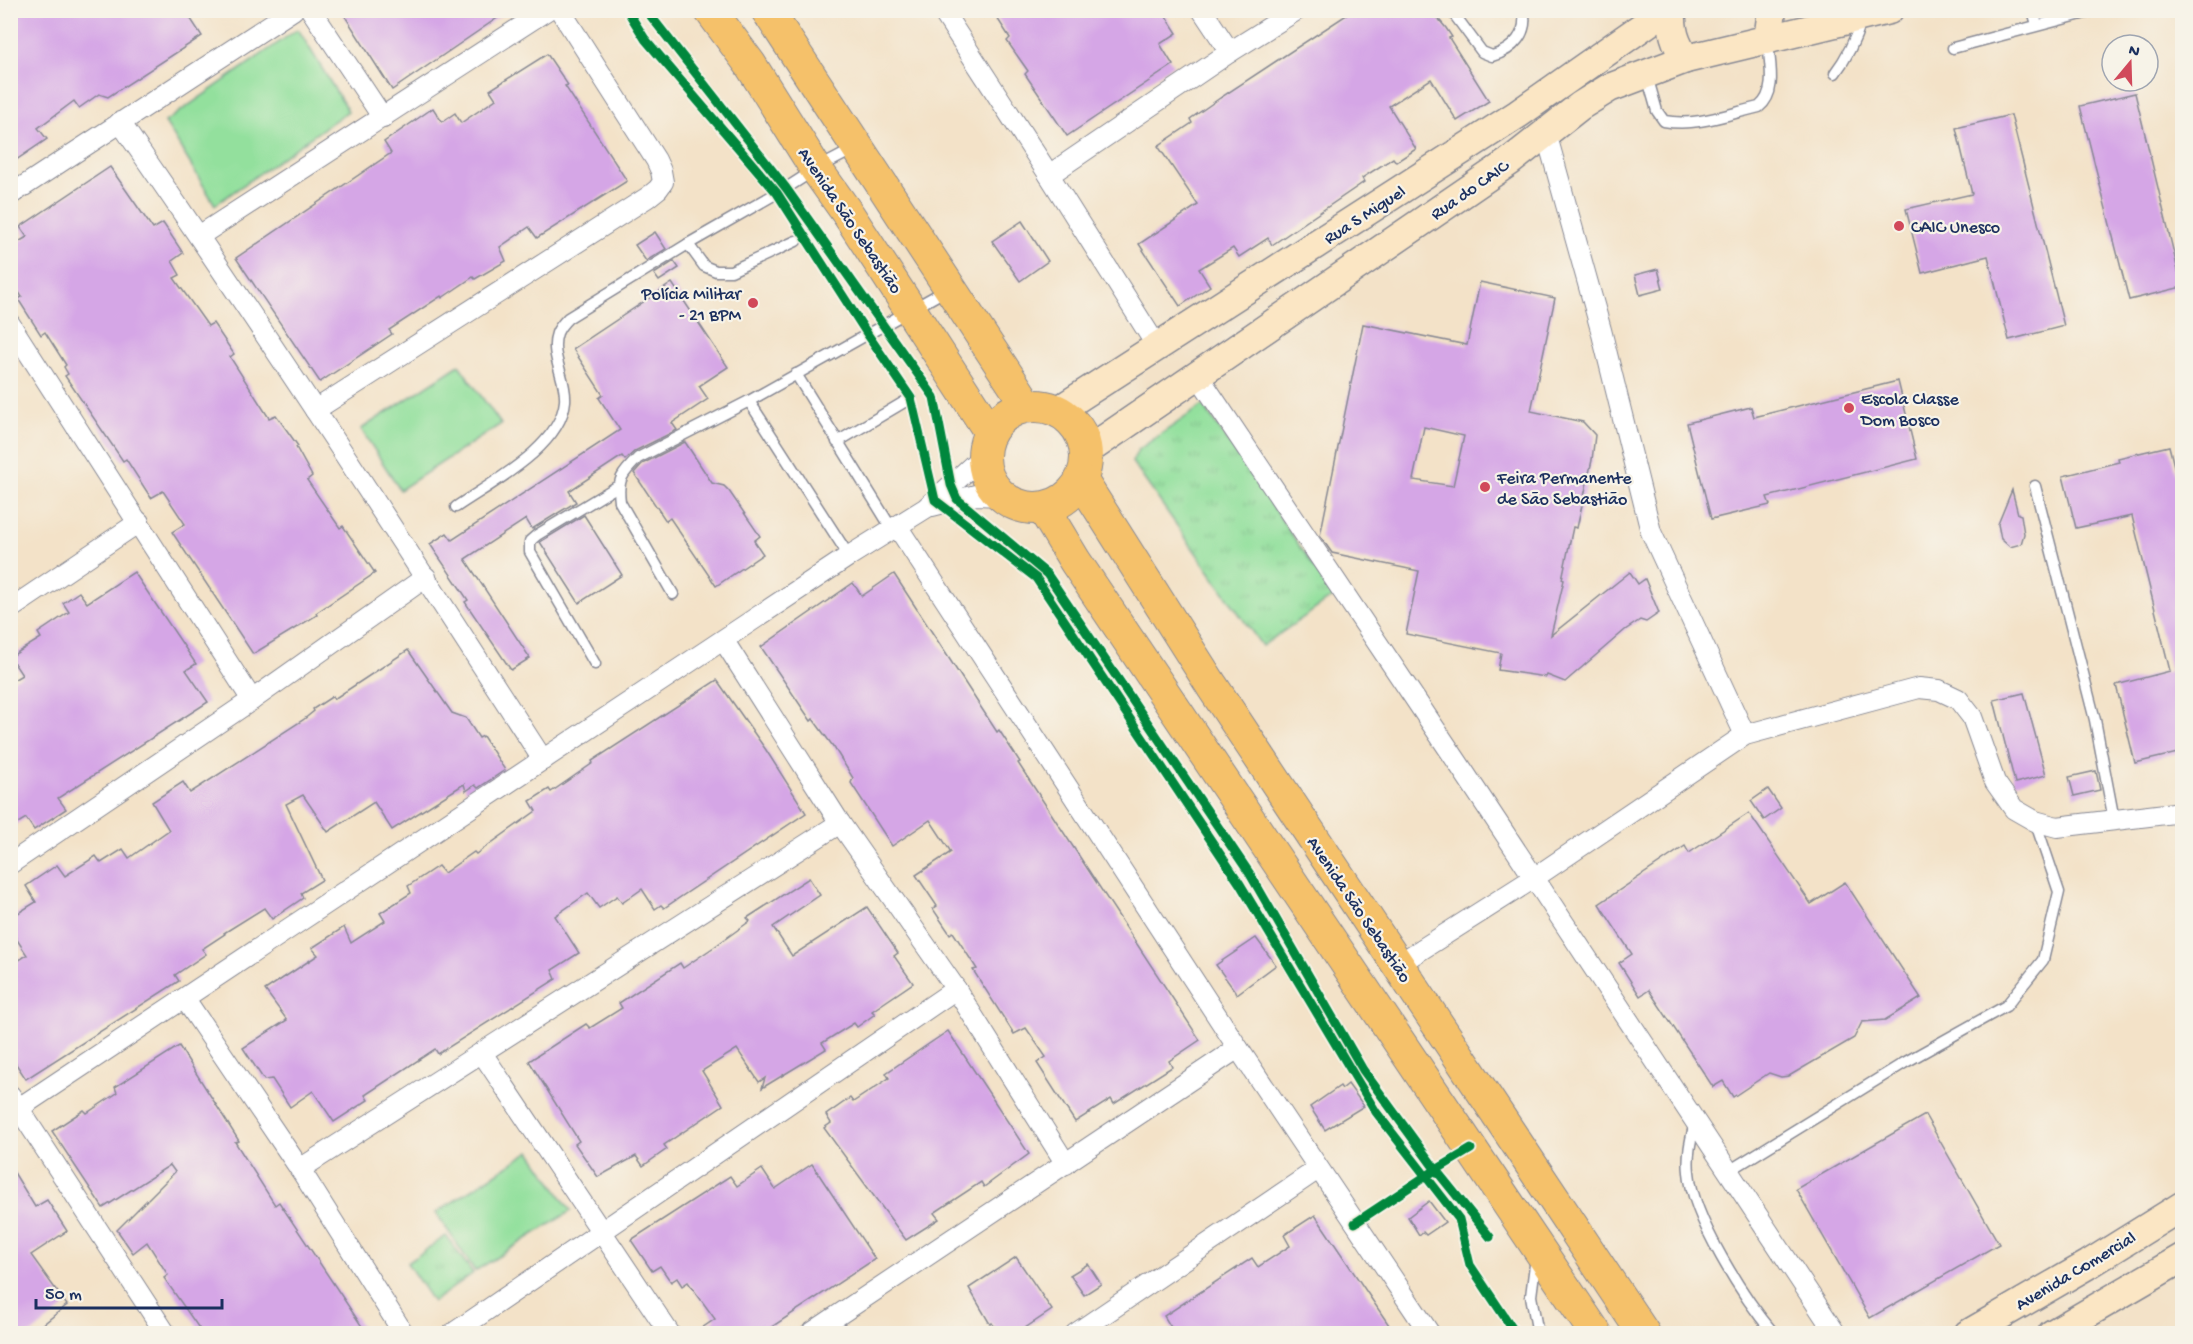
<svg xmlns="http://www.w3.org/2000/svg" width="2193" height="1344" font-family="'Gochi Hand',sans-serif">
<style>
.grass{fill:url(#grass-tufts);stroke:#57887e;stroke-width:1.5}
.garden{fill:#93e09d;stroke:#57887e;stroke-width:1.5}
.building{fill:#d5a6e6;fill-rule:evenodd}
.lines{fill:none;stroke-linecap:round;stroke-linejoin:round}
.lane-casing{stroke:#878893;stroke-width:13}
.street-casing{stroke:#878893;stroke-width:22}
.secondary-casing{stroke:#878893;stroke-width:31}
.primary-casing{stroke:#878893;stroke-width:34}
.lane{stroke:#fff;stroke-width:10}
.street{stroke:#fff;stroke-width:20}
.secondary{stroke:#fbe6c4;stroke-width:28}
.primary{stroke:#f5c16b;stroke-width:32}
.cycleway-casing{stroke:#f7f3e8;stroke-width:13}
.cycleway{stroke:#00873e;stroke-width:9}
.poi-dot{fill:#d1495b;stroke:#f7f3e8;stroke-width:2}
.labels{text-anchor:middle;stroke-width:4.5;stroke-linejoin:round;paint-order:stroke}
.street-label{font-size:18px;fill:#1b2f5e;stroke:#f7f3e8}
.poi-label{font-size:18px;fill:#1b2f5e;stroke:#f7f3e8;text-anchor:start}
</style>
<defs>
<pattern id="grass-tufts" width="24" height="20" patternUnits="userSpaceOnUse" patternTransform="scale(1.5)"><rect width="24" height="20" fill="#93e09d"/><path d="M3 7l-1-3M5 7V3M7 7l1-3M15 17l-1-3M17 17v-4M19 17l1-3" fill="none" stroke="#7ec08a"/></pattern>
</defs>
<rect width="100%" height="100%" fill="#f7f3e8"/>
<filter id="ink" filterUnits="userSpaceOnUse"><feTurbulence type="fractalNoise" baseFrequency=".0167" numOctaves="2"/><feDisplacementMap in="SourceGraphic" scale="12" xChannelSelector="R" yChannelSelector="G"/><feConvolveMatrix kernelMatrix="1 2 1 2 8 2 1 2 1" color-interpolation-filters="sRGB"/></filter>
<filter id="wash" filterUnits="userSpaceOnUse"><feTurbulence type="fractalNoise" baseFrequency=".008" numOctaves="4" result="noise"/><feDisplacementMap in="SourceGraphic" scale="24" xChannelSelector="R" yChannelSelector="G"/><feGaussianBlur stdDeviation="1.35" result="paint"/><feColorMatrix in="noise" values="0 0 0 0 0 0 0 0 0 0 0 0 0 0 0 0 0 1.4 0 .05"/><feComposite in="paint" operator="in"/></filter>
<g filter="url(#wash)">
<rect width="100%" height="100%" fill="#f3e2c8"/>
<!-- grass -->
<g class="grass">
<path d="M1203,405L1334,596L1262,646L1132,462L1138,450Z"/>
<path d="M446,1236L473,1273L433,1302L407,1263Z"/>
</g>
<!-- garden -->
<g class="garden">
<path d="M298,29L348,111L215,205L165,122Z"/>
<path d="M459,365L501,424L400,490L361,429Z"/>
<path d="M530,1151L571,1211L475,1271L436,1213Z"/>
</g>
<g id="blocks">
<!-- building -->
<g class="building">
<path d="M10,10H185L202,36L108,97L99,94L79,108L74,101L38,128L47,139L10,164Z"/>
<path d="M341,10H509L392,90Z"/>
<path d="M992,10H1162L1177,33L1160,44L1173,65L1067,136L1025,74L1028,71L1007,41L1010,38Z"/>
<path d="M1354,10H1431L1446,28L1452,37L1449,38L1489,101L1457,121L1431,79L1389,106L1416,149L1396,162L1393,158L1362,178L1364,182L1272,245L1268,238L1239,257L1233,248L1199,269L1210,286L1180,306L1139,244L1198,205L1158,146L1192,123L1190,119L1220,98Z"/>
<path d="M547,54L568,85L565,86L627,181L537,238L529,227L500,247L506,261L475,279L473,277L442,298L441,296L389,330L392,334L320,382L236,258L391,153L384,142L433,108L442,122L455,113L461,123L496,99L490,90Z"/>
<path d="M2135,93L2182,287L2129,300L2080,106Z"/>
<path d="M2011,115L2064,326L2009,340L1988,256L1922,273L1906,209L1972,194L1956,128Z"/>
<path d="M110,167L153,229L163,223L183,253L172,261L180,275L174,278L208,326L213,323L234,354L230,357L269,418L276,415L298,446L296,447L312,476L307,480L340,528L343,526L375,573L316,613L317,615L253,654L172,532L185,524L163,491L151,498L126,459L123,461L65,376L68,374L64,367L66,365L45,332L41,335L18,299L22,297L10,279V247L27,237L20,227Z"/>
<path d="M1022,221L1048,261L1020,281L992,241Z"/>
<path d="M655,232L666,249L646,261L635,245Z"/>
<path d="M674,261L679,268L659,281L654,274Z"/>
<path d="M1658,269L1663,289L1640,295L1635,275Z"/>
<path d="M1480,282L1555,298L1531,411L1583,422L1595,435L1592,460L1577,528L1573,527L1562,579L1564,580L1551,635L1630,572L1638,584L1645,579L1659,613L1646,622L1640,620L1625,630L1565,682L1547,675L1546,677L1498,670L1501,653L1406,634L1419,571L1332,553L1320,536L1363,324L1467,345ZM1424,427L1464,436L1453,486L1413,480Z"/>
<path d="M672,283L728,367L699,386L708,399L672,423L677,430L635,451L625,460L622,456L569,491L576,502L532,529L526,519L465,559L530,658L511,670L465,602L468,600L430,544L447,533L452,540L620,430L599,398L603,395L573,349Z"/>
<path d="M1898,381L1917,459L1767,497L1770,505L1711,519L1687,423L1751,407L1754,417Z"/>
<path d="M685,442L712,483L724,486L729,491L760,536L754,541L763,554L716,586L670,518L666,521L634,473L642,464Z"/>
<path d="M2169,446L2182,498V752L2135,763L2116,685L2170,671L2132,516L2076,528L2063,476L2119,462L2118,458Z"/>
<path d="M2012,490L2018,514L2021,515L2024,534L2021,544L2010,547L2001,539L1998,524Z"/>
<path d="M584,515L622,575L579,603L540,542Z"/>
<path d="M134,572L196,664L186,670L208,702L58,798L66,809L34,830L26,818L10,828V682L22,675L10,657L41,638L38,633L69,612L63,603L79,592L87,603Z"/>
<path d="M894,574L997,732L999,730L1020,762L1018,763L1200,1040L1169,1061L1172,1067L1114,1104L1111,1099L1075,1122L1037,1063L1046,1057L1026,1028L1014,1034L973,970L977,969L953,932L950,934L933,909L937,906L916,875L951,852L930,820L892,846L851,783L853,778L835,749L813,719L811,721L761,647L853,583L862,596Z"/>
<path d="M408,650L452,713L466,718L479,738L483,736L505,770L478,788L475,785L466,791L464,784L392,830L374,802L328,832L303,795L286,804L322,880L301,893L303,898L272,919L264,908L224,933L225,934L202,949L206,954L175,975L179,981L26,1079L10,1055V966L27,955L10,929V918L36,902L26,886L57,865L65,876L96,856L101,863L123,849L129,858L169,830L152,802L183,782L190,793L303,720L314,711L313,709L333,696L334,699Z"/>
<path d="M717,680L766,750L806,813L664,908L661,905L655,909L642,889L622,903L617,896L599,908L588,893L555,916L579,953L552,970L556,979L438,1054L435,1049L365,1095L368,1100L334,1122L313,1091L290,1107L272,1079L264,1080L243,1048L287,1020L265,990L318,955L312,948L344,927L351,943L385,921L380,913L411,893L408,886L438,866L444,873L474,852L476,854L536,811L530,801L549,789L551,792L593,763L592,761Z"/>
<path d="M2024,693L2046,775L2015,783L1994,700Z"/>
<path d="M2096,771L2100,790L2074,796L2069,777Z"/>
<path d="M1768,789L1781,808L1764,820L1751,801Z"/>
<path d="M1749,813L1811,904L1845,882L1921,998L1885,1020L1862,1022L1854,1038L1789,1076L1781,1077L1769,1073L1733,1097L1723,1081L1713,1087L1649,990L1640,996L1619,963L1632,954L1599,904L1685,846L1689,853Z"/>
<path d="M809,878L820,895L773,927L792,956L867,907L898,953L894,956L913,983L872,1011L875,1014L857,1027L854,1023L822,1043L826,1049L762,1088L765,1078L759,1082L737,1049L702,1071L723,1105L664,1145L667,1149L643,1166L636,1156L598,1177L575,1144L579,1141L529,1061L586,1024L590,1028L622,1008L619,1003L680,963L683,968L714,947L750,921L747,918Z"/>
<path d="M1256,938L1276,965L1237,994L1216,965Z"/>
<path d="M948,1031L1029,1154L984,1187L981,1182L934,1213L939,1219L906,1240L824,1128L831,1123L826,1115L850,1098L853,1102L889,1078L886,1073Z"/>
<path d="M179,1046L239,1141L235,1142L275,1205L279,1202L367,1334H203L164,1278L168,1275L147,1242L133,1253L117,1230L175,1172L170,1165L103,1208L52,1131L84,1110L87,1113L117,1093L115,1087Z"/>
<path d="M1348,1084L1364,1106L1325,1130L1310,1107L1340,1086L1342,1089Z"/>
<path d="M1925,1115L1999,1244L1870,1318L1796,1189Z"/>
<path d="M812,1164L875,1259L761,1334H693L715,1319L688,1282L682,1286L677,1278L671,1282L660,1266L652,1271L631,1240L730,1176L737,1186L762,1169L775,1189Z"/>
<path d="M10,1166L35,1207L47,1200L67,1231L31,1255L67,1305L31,1334H10Z"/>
<path d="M1429,1201L1445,1222L1426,1235L1423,1232L1419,1235L1408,1217Z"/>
<path d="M1315,1215L1395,1334H1175L1164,1316L1252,1258L1258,1267L1290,1246L1284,1235Z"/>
<path d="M1016,1257L1052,1310L1016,1334H999L992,1323L990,1324L969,1288Z"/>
<path d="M1088,1264L1101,1284L1084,1295L1070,1275Z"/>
</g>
</g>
</g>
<g filter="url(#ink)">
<use href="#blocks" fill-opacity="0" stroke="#878893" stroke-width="1.5"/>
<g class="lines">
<defs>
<g id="lane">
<path d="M1451,10L1482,52L1492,56C1513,50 1529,33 1523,10"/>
<path d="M2033,10L2037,25"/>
<path d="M1953,48L2097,10"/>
<path d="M1835,73C1848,56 1855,41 1861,21"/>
<path d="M1647,76L1657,111L1664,121C1696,127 1728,114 1759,107C1778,92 1769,62 1768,41"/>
<path d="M796,241L731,271H716L704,266L688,244L791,185L816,169L856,148"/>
<path d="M796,374L892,529"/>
<path d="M837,442L911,398"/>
<path d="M2035,486L2095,720L2114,820"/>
<path d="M456,507C491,483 561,447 565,401C567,379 549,355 557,333C559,328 564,322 568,318L688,244"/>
<path d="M849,556L749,401L948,289"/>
<path d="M673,594L620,502C617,479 622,474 638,458L749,401"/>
<path d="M595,664L530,552V541L537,535L618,486"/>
<path d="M1695,1122C1691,1139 1687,1154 1689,1172C1693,1219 1743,1297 1774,1334"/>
<path d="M1729,1171L1904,1063L2006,1006L2043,960L2059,892L2035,821"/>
<path d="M1536,1257L1531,1296L1538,1334"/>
</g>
<g id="street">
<path d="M311,10L383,118"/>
<path d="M942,10L1049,175L1158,348"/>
<path d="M1202,10L1230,52"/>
<path d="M120,122C266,332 405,546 543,760"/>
<path d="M1546,133L1601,330L1651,532L1745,735"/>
<path d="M1049,175L1230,52L1297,10"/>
<path d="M10,195L293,10"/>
<path d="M199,236L547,10"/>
<path d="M10,324L252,700"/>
<path d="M1197,374L1458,763L1836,1334"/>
<path d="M315,410L648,197L658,189L663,182L661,171L656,160L560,10"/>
<path d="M932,506L976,495L1001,496"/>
<path d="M897,526L1238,1048L1430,1334"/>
<path d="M10,609L139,522"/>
<path d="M724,641L840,823L956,989L1066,1164"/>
<path d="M10,864L252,700L426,577"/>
<path d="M1397,965L1534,878L1745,735L1919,688L1939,690L1958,699L1972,717L1995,782L2014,809L2035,821L2057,827L2182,812"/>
<path d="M185,999L300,1169L404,1334"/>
<path d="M482,1053L670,1334"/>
<path d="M10,1095L166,1334"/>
<path d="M19,1108L849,556L926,508L983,456"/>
<path d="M300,1169L840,823"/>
<path d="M452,1334L956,989"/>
<path d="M810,1334L1238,1048"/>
<path d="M1075,1334L1318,1169"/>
</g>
<g id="secondary">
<path d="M1672,10C1671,30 1675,43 1686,59"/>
<path d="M1768,40L1772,10"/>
<path d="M1059,410L1518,114L1666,10"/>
<path d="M1087,451L1509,162L1580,106L1609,88L1686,59L1889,10"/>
<path d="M1968,1334L2089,1264L2182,1206"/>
<path d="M2052,1334L2182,1258"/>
</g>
<g id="primary">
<path d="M710,10L750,64L816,169L848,214L990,432"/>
<path d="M767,10L1027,405"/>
<circle cx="1035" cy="457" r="51"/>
<path d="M1082,481L1212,686L1644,1334"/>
<path d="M1043,508L1075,561L1596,1334"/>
</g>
</defs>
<!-- lane casing -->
<use href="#lane" class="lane-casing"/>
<!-- street casing -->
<use href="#street" class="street-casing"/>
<!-- secondary casing -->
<use href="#secondary" class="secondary-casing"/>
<!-- primary casing -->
<use href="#primary" class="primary-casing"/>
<!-- lane -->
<use href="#lane" class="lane"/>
<!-- street -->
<use href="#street" class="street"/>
<!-- secondary -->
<use href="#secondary" class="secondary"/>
<!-- primary -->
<use href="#primary" class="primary"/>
<defs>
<g id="cycleway">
<path d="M627,10L645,39L777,193L868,335L911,398L935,500L1036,578L1240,884L1376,1112L1459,1219L1470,1265L1516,1334"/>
<path d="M646,10L786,188L934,397L951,485L957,499L1047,574L1250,874L1363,1070L1436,1170L1490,1237"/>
<path d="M1355,1223L1426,1176L1471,1149"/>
</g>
</defs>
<!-- cycleway casing -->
<use href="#cycleway" class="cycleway-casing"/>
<!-- cycleway -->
<use href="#cycleway" class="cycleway"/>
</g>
</g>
<!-- markers -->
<g class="poi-dot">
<circle cx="1899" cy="226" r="6"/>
<circle cx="753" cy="303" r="6"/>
<circle cx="1849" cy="408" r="6"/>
<circle cx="1485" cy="487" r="6"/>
</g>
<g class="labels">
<!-- street labels -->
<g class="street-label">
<text transform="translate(1469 189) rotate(-35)" y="6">Rua do CAIC</text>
<text transform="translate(1364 214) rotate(-33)" y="6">Rua S Miguel</text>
<text transform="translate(851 220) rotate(56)" y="6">Avenida São Sebastião</text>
<text transform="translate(1360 909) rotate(56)" y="6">Avenida São Sebastião</text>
<text transform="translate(2075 1270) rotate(-31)" y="6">Avenida Comercial</text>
</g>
<!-- poi labels -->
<g class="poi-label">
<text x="1911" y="232">CAIC Unesco</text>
<text x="741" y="299" text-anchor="end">Polícia Militar<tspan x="741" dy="21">- 21 BPM</tspan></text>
<text x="1861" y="404">Escola Classe<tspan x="1861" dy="21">Dom Bosco</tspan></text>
<text x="1497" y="483">Feira Permanente<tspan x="1497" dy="21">de São Sebastião</tspan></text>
</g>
</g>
<!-- margin -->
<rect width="2193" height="1344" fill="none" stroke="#f7f3e8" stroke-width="36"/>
<!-- north arrow -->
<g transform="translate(2130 63) rotate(19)"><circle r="28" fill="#f7f3e8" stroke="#9fa5b1" stroke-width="1.5"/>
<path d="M0-4.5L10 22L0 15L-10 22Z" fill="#d1495b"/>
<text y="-9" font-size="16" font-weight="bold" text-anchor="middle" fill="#1b2f5e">N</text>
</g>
<!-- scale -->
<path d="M36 1299v9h186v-9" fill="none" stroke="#1b2f5e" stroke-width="3"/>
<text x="45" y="1299" font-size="18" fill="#1b2f5e" stroke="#f7f3e8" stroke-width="4.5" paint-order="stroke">50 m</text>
</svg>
